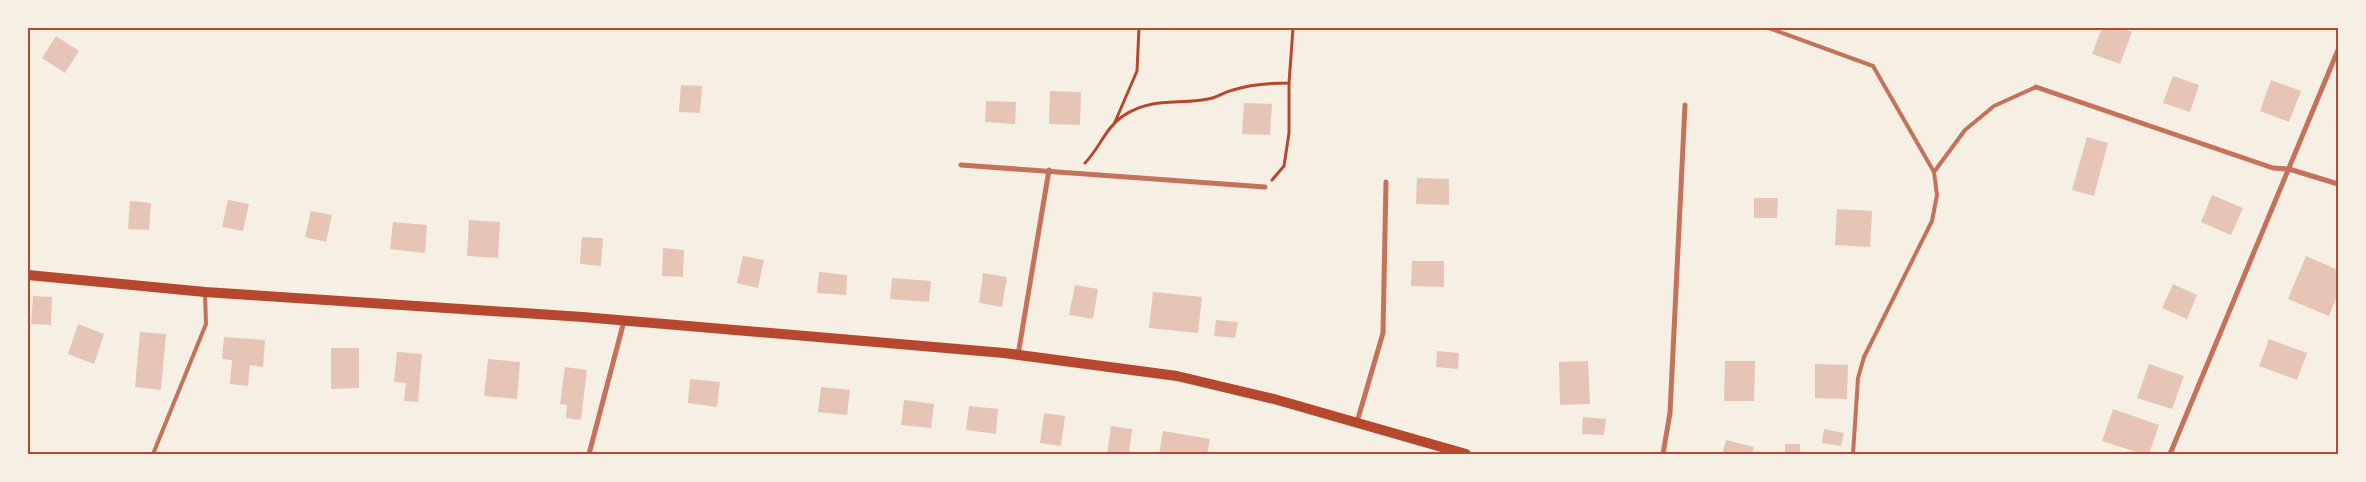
<svg xmlns="http://www.w3.org/2000/svg" width="2366" height="482" font-family="'Crimson Pro',serif">
<style>
.building{fill:#e6c5b7}
.lines{fill:none;stroke-linecap:round;stroke-linejoin:round}
.path{stroke:#b5482f;stroke-width:3}
.service{stroke:#c5725c;stroke-width:4}
.minor{stroke:#c5725c;stroke-width:5}
.secondary{stroke:#b5482f;stroke-width:10}
.neatline{fill:none;stroke:#b5482f;stroke-width:2}
</style>
<rect width="100%" height="100%" fill="#f6efe4"/>
<!-- building -->
<g class="building">
<path d="M2102,28H2120L2132,32L2120,64L2092,54Z"/>
<path d="M56,36L79,51L65,73L42,58Z"/>
<path d="M2173,76L2199,85L2190,112L2163,103Z"/>
<path d="M2271,80L2301,91L2289,122L2260,111Z"/>
<path d="M681,85L702,86L700,113L679,112Z"/>
<path d="M1050,91L1081,92L1080,125L1049,124Z"/>
<path d="M986,101L1016,102L1015,124L985,122Z"/>
<path d="M1244,103L1272,104L1270,135L1242,134Z"/>
<path d="M2087,137L2108,143L2094,196L2072,190Z"/>
<path d="M1417,178L1449,179V205L1416,204Z"/>
<path d="M2212,195L2243,208L2231,235L2201,222Z"/>
<path d="M1754,198H1778L1777,218H1754Z"/>
<path d="M228,200L249,204L243,231L222,227Z"/>
<path d="M130,201L151,203L149,230L128,229Z"/>
<path d="M1837,209L1872,211L1870,247L1835,245Z"/>
<path d="M311,211L332,215L326,242L305,237Z"/>
<path d="M469,220L500,222L498,258L467,256Z"/>
<path d="M393,222L427,225L425,253L390,249Z"/>
<path d="M582,237L603,238L601,266L580,264Z"/>
<path d="M663,248L684,250L683,277L662,276Z"/>
<path d="M743,256L764,260L758,288L737,283Z"/>
<path d="M2306,256L2338,270V294L2329,316L2288,299Z"/>
<path d="M1412,261H1444V287L1411,286Z"/>
<path d="M819,272L847,275L846,295L817,293Z"/>
<path d="M983,273L1007,277L1002,307L979,303Z"/>
<path d="M892,278L931,281L929,302L890,299Z"/>
<path d="M2173,284L2197,295L2187,319L2162,308Z"/>
<path d="M1075,285L1098,289L1093,319L1069,315Z"/>
<path d="M1153,292L1202,297L1198,333L1149,328Z"/>
<path d="M33,296L52,297L51,325L31,324Z"/>
<path d="M1216,320L1238,322L1235,338L1214,336Z"/>
<path d="M78,324L104,334L94,364L68,354Z"/>
<path d="M140,332L166,334L161,390L135,387Z"/>
<path d="M224,337L265,340L263,367L250,365L248,386L230,384L232,360L222,359Z"/>
<path d="M2269,339L2307,353L2297,380L2259,366Z"/>
<path d="M331,348H359V388L331,389Z"/>
<path d="M1437,351L1459,353L1458,369L1436,367Z"/>
<path d="M397,352L422,354L418,402L404,401L406,383L394,382Z"/>
<path d="M488,359L520,362L517,399L484,396Z"/>
<path d="M1588,361L1590,404L1560,405L1559,362Z"/>
<path d="M1725,361H1755L1754,401H1724Z"/>
<path d="M1815,364L1848,365L1847,399L1815,398Z"/>
<path d="M2149,364L2184,376L2172,409L2137,398Z"/>
<path d="M565,367L587,370L581,420L566,418L567,405L560,404Z"/>
<path d="M690,379L720,382L717,407L688,403Z"/>
<path d="M821,387L850,390L847,415L818,412Z"/>
<path d="M904,400L934,404L931,428L901,425Z"/>
<path d="M969,406L998,409L996,434L966,430Z"/>
<path d="M2113,409L2159,425L2149,454H2143L2102,441Z"/>
<path d="M1044,413L1065,416L1061,446L1040,443Z"/>
<path d="M1583,417L1606,419L1604,435L1582,434Z"/>
<path d="M1111,426L1132,429L1129,454H1107Z"/>
<path d="M1824,429L1844,433L1841,446L1822,443Z"/>
<path d="M1163,431L1210,439L1207,454H1159Z"/>
<path d="M1726,440L1754,447L1752,454H1722Z"/>
<rect x="1785" y="444" width="15" height="10"/>
</g>
<g class="lines">
<!-- path -->
<g class="path">
<path d="M1115,122L1137,71L1139,28"/>
<path d="M1085,163C1099,149 1106,127 1123,116C1151,97 1177,105 1208,99C1216,98 1224,92 1233,90C1251,84 1270,83 1289,83L1293,28"/>
<path d="M1272,180L1284,166L1289,133V83"/>
</g>
<!-- service -->
<g class="service">
<path d="M1769,28L1873,66L1934,172L1937,195L1932,221L1864,357L1858,378L1853,454"/>
<path d="M1934,172L1965,130L1994,106L2036,87"/>
<path d="M153,454L206,324L205,294"/>
</g>
<!-- minor -->
<g class="minor">
<path d="M2036,87L2273,168L2289,169L2338,184"/>
<path d="M961,165L1265,187"/>
<path d="M1018,355L1049,170"/>
<path d="M1357,422L1383,333L1386,182"/>
<path d="M589,454L624,321"/>
<path d="M1663,454L1670,413L1685,105"/>
<path d="M2170,454L2338,50"/>
</g>
<!-- secondary -->
<path class="secondary" d="M28,275L205,292L583,317L1004,353L1177,376L1274,399L1466,454"/>
</g>
<!-- border -->
<rect width="2366" height="482" fill="none" stroke="#f6efe4" stroke-width="58"/>
<rect x="29" y="29" width="2308" height="424" class="neatline"/>
</svg>
